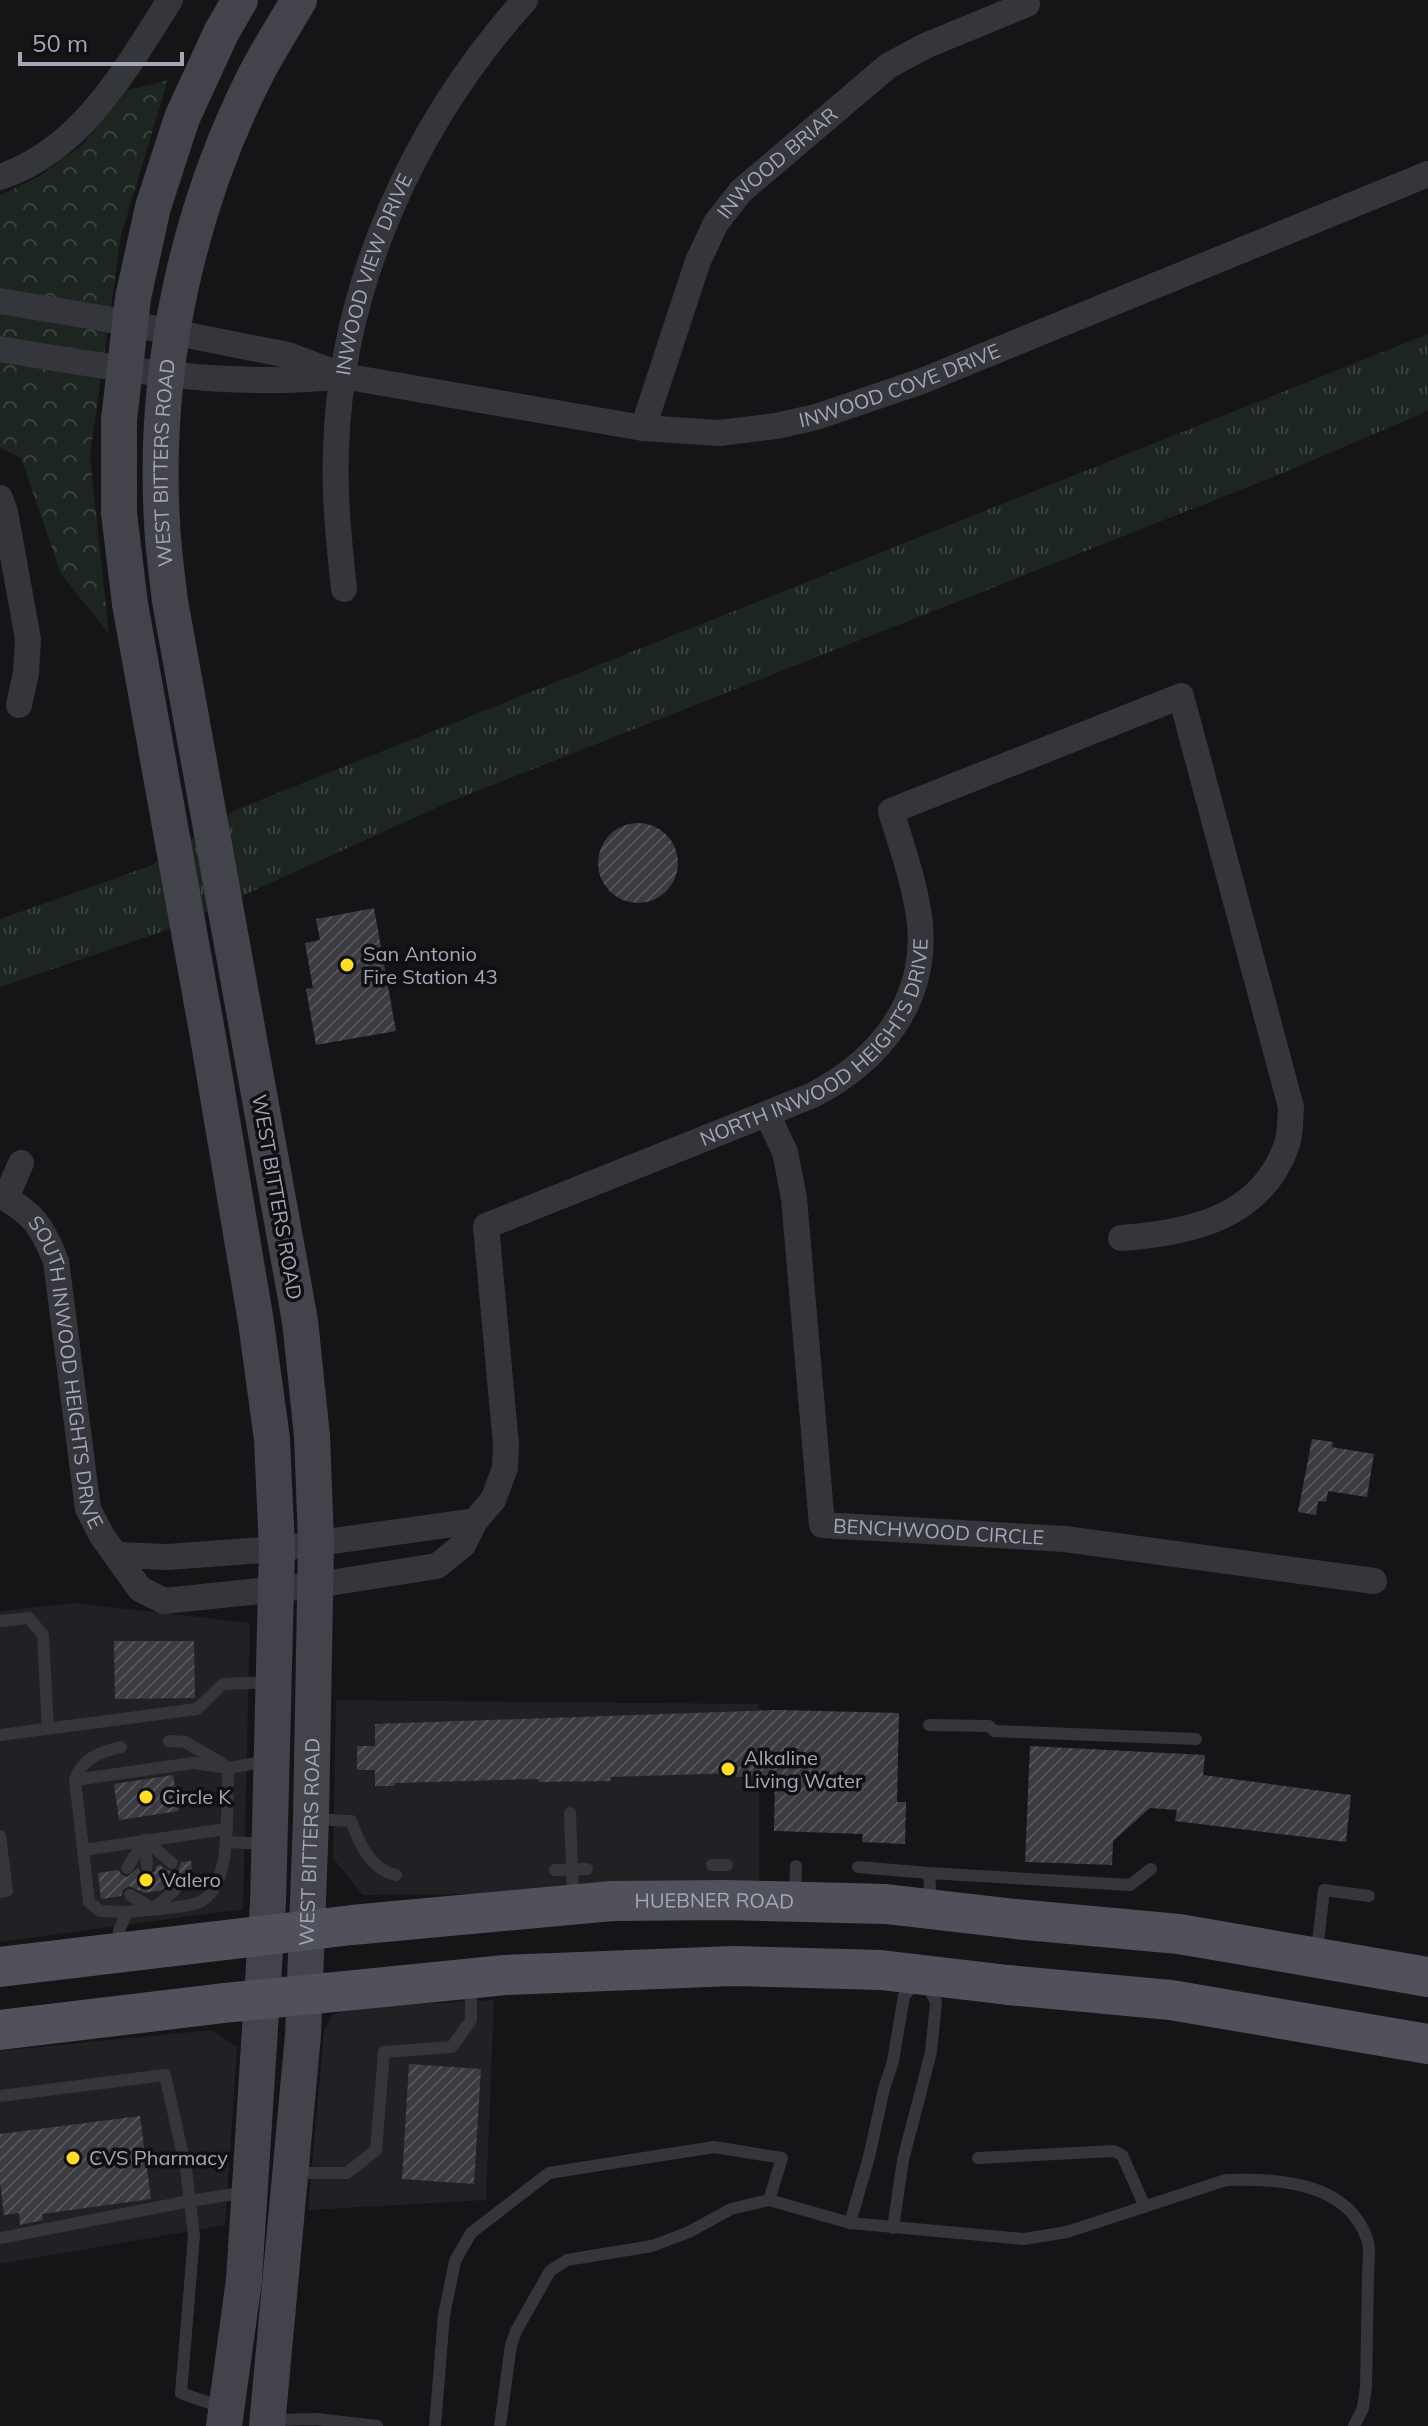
<svg xmlns="http://www.w3.org/2000/svg" width="1428" height="2426" font-family="Mulish,sans-serif">
<style>
.built{fill:#212024}
.grass{fill:url(#grass-tufts)}
.forest{fill:url(#forest-crowns)}
.building{fill:url(#building-hatch)}
.lines{fill:none;stroke-linecap:round;stroke-linejoin:round}
.service{stroke:#35353c;stroke-width:12}
.minor{stroke:#35353c;stroke-width:26}
.secondary{stroke:#43434c;stroke-width:36}
.primary{stroke:#51515b;stroke-width:40}
.poi-dot{fill:#ffdd24;stroke:#100f12;stroke-width:3}
.labels{text-anchor:middle;stroke-width:7;stroke-linejoin:round;paint-order:stroke}
.street-label{font-size:20px;fill:#a5a7b8;stroke:#100f12}
.poi-label{font-size:20px;fill:#a5a7b8;stroke:#100f12;text-anchor:start}
</style>
<defs>
<pattern id="grass-tufts" width="24" height="20" patternUnits="userSpaceOnUse" patternTransform="scale(2)"><rect width="24" height="20" fill="#1c251f"/><path d="M3 7l-1-3M5 7V3M7 7l1-3M15 17l-1-3M17 17v-4M19 17l1-3" fill="none" stroke="#3a423d"/></pattern>
<pattern id="forest-crowns" width="20" height="18" patternUnits="userSpaceOnUse" patternTransform="scale(2)"><rect width="20" height="18" fill="#1c251f"/><path d="M2 6a3 3 0 1 1 6 0M12 15a3 3 0 1 1 6 0" fill="none" stroke="#3a423d"/></pattern>
<pattern id="building-hatch" width="6" height="6" patternUnits="userSpaceOnUse" patternTransform="scale(2)"><rect width="6" height="6" fill="#3c3b42"/><path d="M-1 1l2-2M0 6l6-6M5 7l2-2" fill="none" stroke="#55545b"/></pattern>
</defs>
<rect width="100%" height="100%" fill="#151417"/>
<!-- built -->
<g class="built">
<path d="M73,1603L250,1623L243,1909L0,1942V1611Z"/>
<path d="M336,1700L759,1704V1891L363,1895L333,1858Z"/>
<path d="M494,2000L486,2200L308,2210L324,2031L333,2015L351,2008Z"/>
<path d="M212,2030L237,2047L225,2225L0,2264V2051Z"/>
</g>
<!-- grass -->
<path class="grass" d="M1428,334V411L1268,479L447,803L167,930L0,987V919L150,866L235,810Z"/>
<!-- forest -->
<path class="forest" d="M168,80L121,235L90,456L109,634L61,574L21,458L0,448V195L38,177L82,145L128,90Z"/>
<!-- building -->
<g class="building">
<circle cx="638" cy="863" r="40"/>
<path d="M374,908L396,1031L316,1045L306,989L313,988L305,943L320,940L316,919Z"/>
<path d="M1312,1439L1333,1442L1332,1447L1374,1454L1367,1497L1328,1491L1326,1502L1318,1501L1316,1515L1298,1512Z"/>
<path d="M114,1641H194L195,1698L115,1699Z"/>
<path d="M778,1710L899,1713L897,1802H906L905,1844L862,1842L863,1834L774,1831L775,1776L736,1777L735,1773L610,1777L611,1781L539,1782L538,1779L395,1783V1786H375V1770H357V1746H375V1724Z"/>
<path d="M1030,1746L1205,1755L1203,1775L1351,1795L1346,1842L1175,1821L1177,1810L1150,1808L1113,1841L1112,1865L1025,1862Z"/>
<path d="M173,1775L179,1811L119,1820L114,1784Z"/>
<path d="M191,1861L194,1887L184,1888L181,1884L174,1881L160,1891L144,1893L129,1886L123,1890L121,1896L101,1899L98,1873L118,1870L122,1875L127,1877L138,1868L142,1874L148,1875L155,1871L156,1866L160,1865L167,1870L174,1872L179,1868L181,1862Z"/>
<path d="M409,2064L481,2069L474,2184L402,2179Z"/>
<path d="M140,2116L151,2199L42,2214L43,2220L20,2225L19,2213L4,2215L0,2182V2134Z"/>
</g>
<g class="lines">
<!-- service -->
<g class="service">
<path d="M0,1621L29,1618L43,1635L48,1729"/>
<path d="M929,1725L989,1726L994,1731L1196,1739"/>
<path d="M0,1735L197,1709L223,1684L272,1682"/>
<path d="M169,1741L185,1742L223,1764"/>
<path d="M121,1747C100,1752 82,1758 75,1780L89,1902L100,1911L127,1912"/>
<path d="M75,1780L193,1763L229,1768"/>
<path d="M570,1813L573,1898"/>
<path d="M312,1819L351,1821C359,1843 371,1870 396,1875"/>
<path d="M0,1836L7,1891L0,1892"/>
<path d="M145,1840L172,1863"/>
<path d="M145,1840L147,1866"/>
<path d="M227,1842L268,1844"/>
<path d="M83,1850L226,1829"/>
<path d="M712,1865H727"/>
<path d="M858,1867L929,1873"/>
<path d="M127,1868L145,1840"/>
<path d="M555,1870L587,1869"/>
<path d="M130,1895L153,1909"/>
<path d="M795,1895L796,1866"/>
<path d="M931,1905L929,1873L1130,1885L1151,1869"/>
<path d="M153,1909L175,1890"/>
<path d="M122,1949L119,1931L127,1912C142,1910 189,1908 200,1902C236,1883 224,1802 229,1768L267,1761"/>
<path d="M1317,1951L1324,1890L1369,1896"/>
<path d="M0,2096L165,2075L186,2169L194,2236L181,2393L224,2408"/>
<path d="M978,2158L1114,2151L1122,2155L1145,2207"/>
<path d="M292,2173H347L376,2150L384,2052L452,2047L471,2020V1982"/>
<path d="M850,2223L869,2157L884,2089L893,2061L904,1996L916,1982"/>
<path d="M893,2228L903,2160L931,2052L936,2002L926,1983"/>
<path d="M0,2238L190,2201L247,2192"/>
<path d="M272,2420L317,2419L377,2426"/>
<path d="M435,2426L444,2315L455,2261L471,2233L549,2173L714,2147L782,2158L769,2200"/>
<path d="M500,2426L511,2345L516,2331L550,2271L567,2260L652,2246L689,2232L731,2209L769,2200L850,2223L1024,2239L1067,2232L1226,2180C1277,2178 1348,2182 1367,2239C1371,2250 1368,2265 1368,2276C1367,2313 1367,2350 1366,2387L1363,2408L1354,2426"/>
</g>
<!-- minor -->
<g class="minor">
<path d="M0,177C83,149 125,70 170,0"/>
<path id="s1" d="M0,301L101,318L288,355L343,376L643,428L719,433L776,426L816,417L922,381L1428,174"/>
<path d="M0,349C111,368 223,388 335,377"/>
<path id="s2" d="M643,428L698,261L716,223L741,191L888,66L925,46L1027,4L1025,0"/>
<path d="M0,498L5,512L28,639L26,673L19,705"/>
<path id="s3" d="M344,589C339,542 334,496 336,449C341,283 415,123 525,0"/>
<path id="s4" d="M767,1114L785,1152L794,1198L822,1525L1065,1539L1374,1581"/>
<path id="s5" d="M0,1195C33,1213 42,1226 56,1261L88,1509L102,1536L140,1589L164,1601L317,1585L437,1566L463,1545L475,1521L493,1500L505,1468L506,1445L486,1226L813,1095C878,1061 927,1003 920,924C916,886 902,848 891,811L1181,696L1291,1107C1290,1118 1291,1133 1287,1144C1262,1218 1190,1233 1121,1238"/>
<path d="M6,1198L21,1163"/>
<path d="M117,1555L167,1557L277,1549L475,1521"/>
</g>
<!-- secondary -->
<g class="secondary">
<path d="M224,2426L244,2280L268,1903L277,1549L272,1439L256,1322L208,1037L130,604L119,513V420L133,298L153,207L182,118L221,33L240,0"/>
<path id="s6" d="M267,2426L303,2035L311,1819L316,1542L312,1436L300,1321L170,601C167,575 163,548 162,522C153,369 187,210 256,74C269,49 285,24 299,0"/>
</g>
<!-- primary -->
<g class="primary">
<path id="s7" d="M0,1967L352,1925L612,1901L727,1900L886,1904L1015,1919L1179,1934L1428,1977"/>
<path d="M0,2030L224,2003L505,1975L733,1966L881,1970L1008,1985L1171,2000L1428,2044"/>
</g>
</g>
<!-- markers -->
<g class="poi-dot">
<circle cx="347" cy="965" r="8"/>
<circle cx="728" cy="1769" r="8"/>
<circle cx="146" cy="1797" r="8"/>
<circle cx="146" cy="1880" r="8"/>
<circle cx="73" cy="2158" r="8"/>
</g>
<g class="labels">
<!-- street labels -->
<g class="street-label">
<text dy="7" stroke="none"><textPath href="#s2" startOffset="304">INWOOD BRIAR</textPath></text>
<text dy="7" stroke="none"><textPath href="#s3" startOffset="320">INWOOD VIEW DRIVE</textPath></text>
<text dy="7" stroke="none"><textPath href="#s1" startOffset="920">INWOOD COVE DRIVE</textPath></text>
<text dy="7" stroke="none"><textPath href="#s6" startOffset="1978">WEST BITTERS ROAD</textPath></text>
<text dy="7" stroke="none"><textPath href="#s5" startOffset="1494">NORTH INWOOD HEIGHTS DRIVE</textPath></text>
<text transform="translate(277 1197) rotate(80)" y="7">WEST BITTERS ROAD</text>
<text dy="7" stroke="none"><textPath href="#s5" startOffset="200">SOUTH INWOOD HEIGHTS DRIVE</textPath></text>
<text dy="7" stroke="none"><textPath href="#s4" startOffset="534">BENCHWOOD CIRCLE</textPath></text>
<text dy="7" stroke="none"><textPath href="#s6" startOffset="586">WEST BITTERS ROAD</textPath></text>
<text dy="7" stroke="none"><textPath href="#s7" startOffset="718">HUEBNER ROAD</textPath></text>
</g>
<!-- poi labels -->
<g class="poi-label">
<text x="363" y="961">San Antonio<tspan x="363" dy="23">Fire Station 43</tspan></text>
<text x="744" y="1765">Alkaline<tspan x="744" dy="23">Living Water</tspan></text>
<text x="162" y="1804">Circle K</text>
<text x="162" y="1887">Valero</text>
<text x="89" y="2165">CVS Pharmacy</text>
</g>
</g>
<!-- scale -->
<path d="M20 52v12h162v-12" fill="none" stroke="#a5a7b8" stroke-width="4"/>
<text x="32" y="52" font-size="24" fill="#a5a7b8" stroke="#100f12" stroke-width="6" paint-order="stroke">50 m</text>
</svg>
